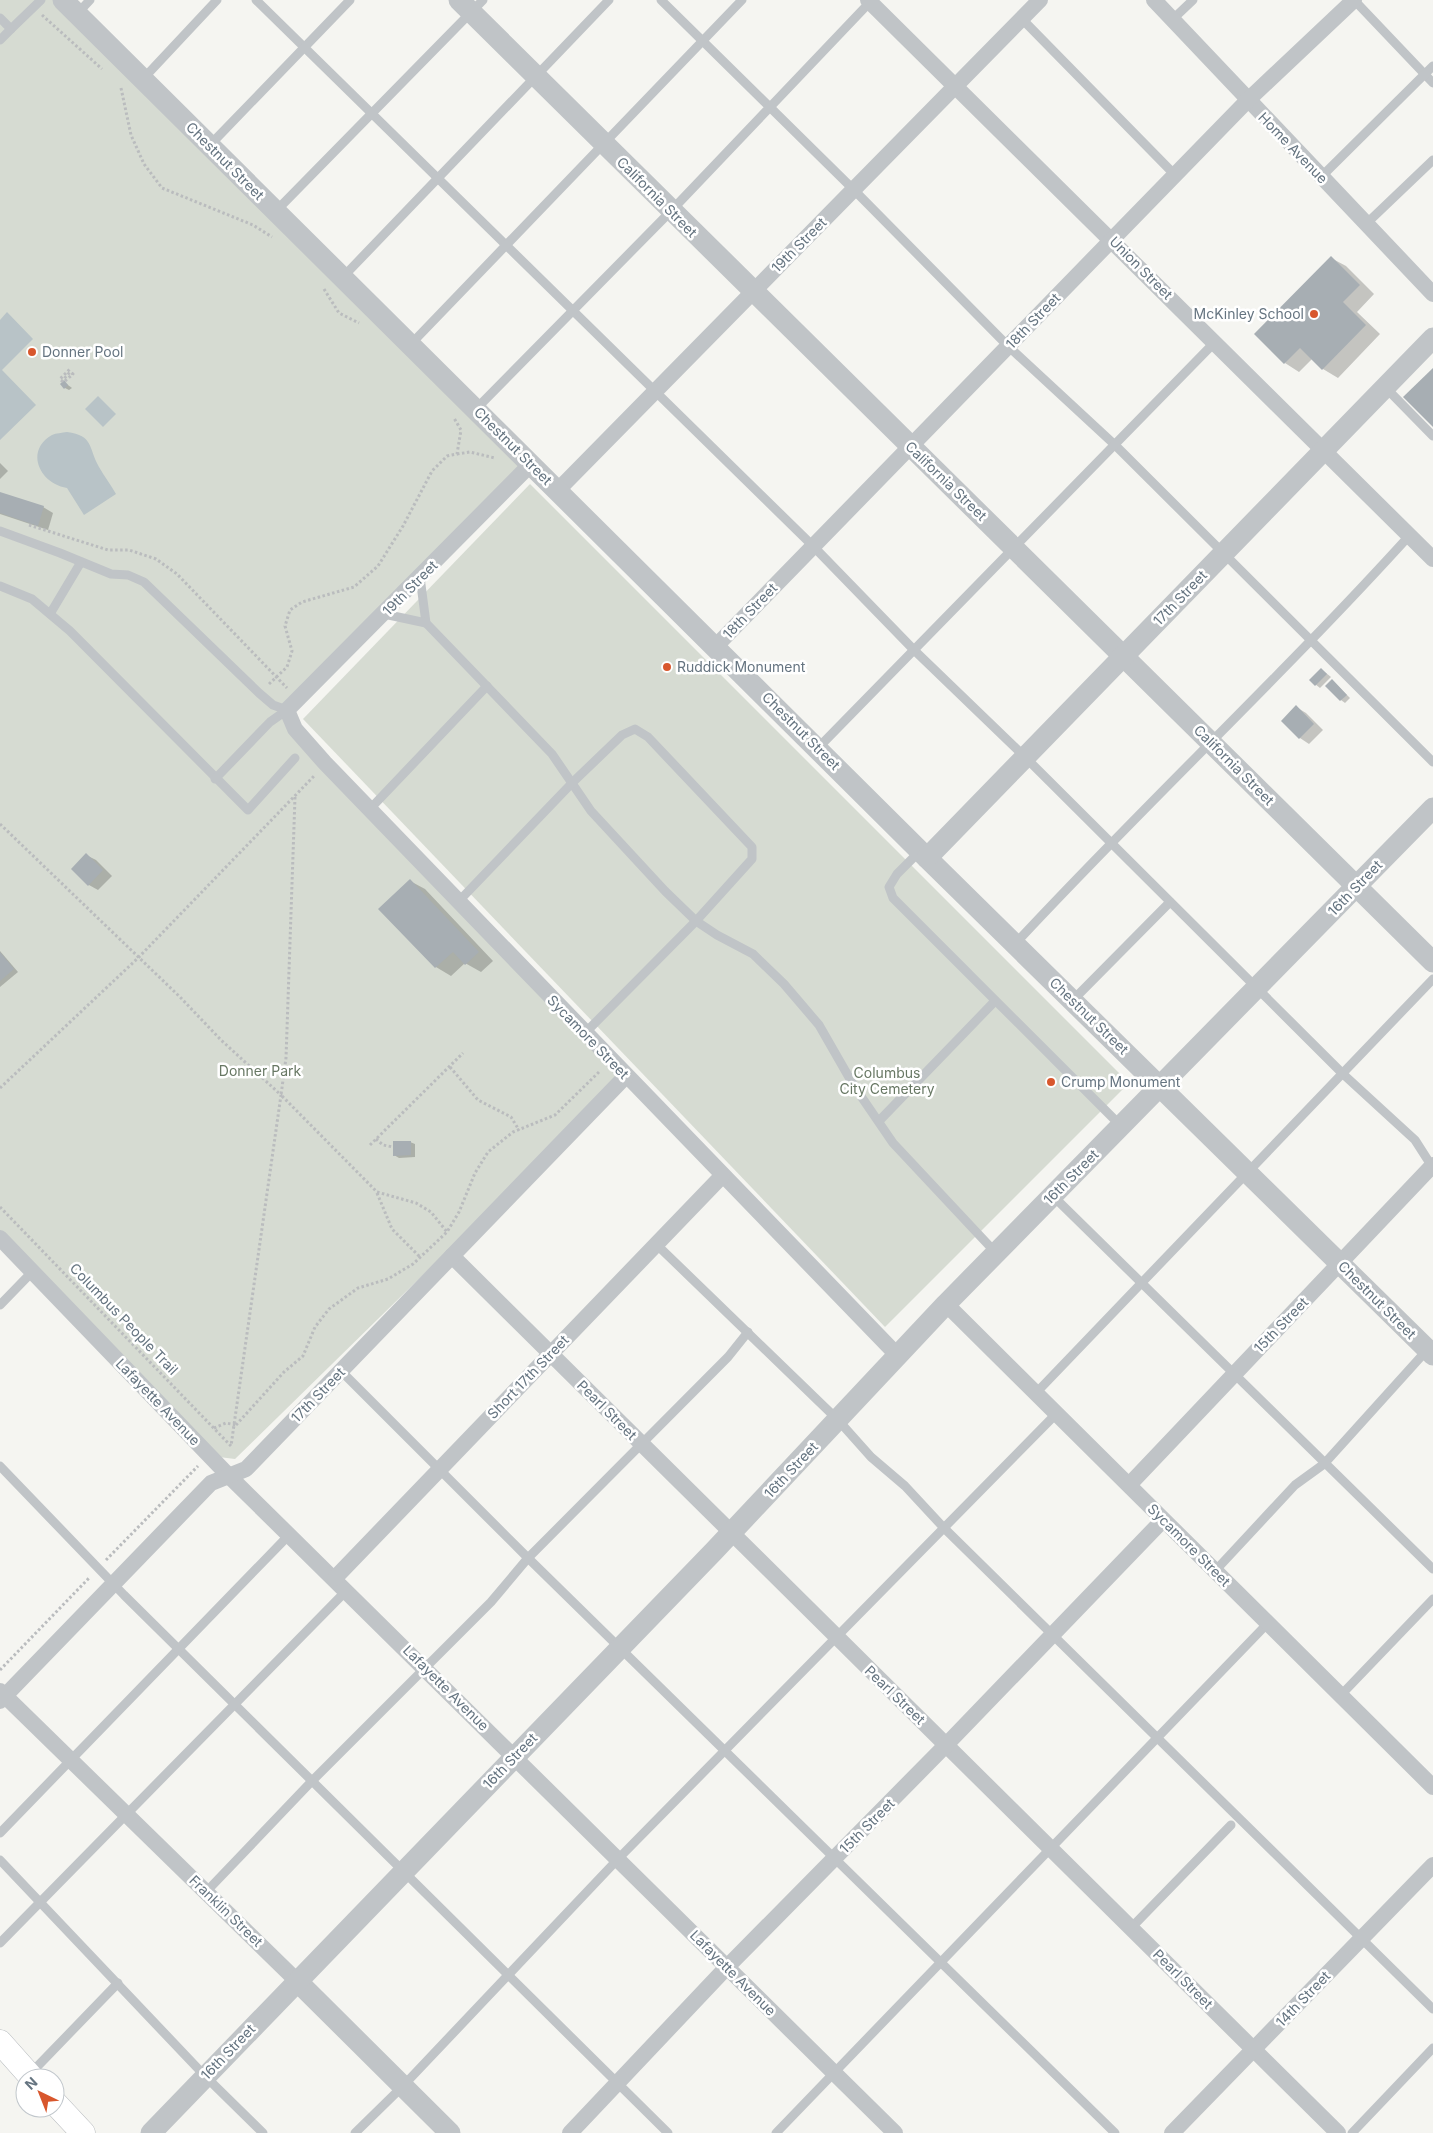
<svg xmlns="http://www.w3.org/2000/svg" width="1433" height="2133" font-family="Inter,sans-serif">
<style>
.green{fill:#d6dbd2}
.water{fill:#b8c3c7}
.shadow{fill:#0003}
.building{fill:#a7aeb3}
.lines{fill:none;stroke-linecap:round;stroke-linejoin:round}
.secondary-casing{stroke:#b3b7bb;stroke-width:25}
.path{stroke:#babcbe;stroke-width:3;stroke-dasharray:2.5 2.5;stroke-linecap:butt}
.service{stroke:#c0c4c7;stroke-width:9}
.minor{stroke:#c0c4c7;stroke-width:16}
.tertiary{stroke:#c0c4c7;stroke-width:21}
.secondary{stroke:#fff;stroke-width:24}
.poi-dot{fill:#d8572d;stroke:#fff;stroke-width:2}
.labels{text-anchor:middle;stroke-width:5;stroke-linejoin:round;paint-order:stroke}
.street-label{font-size:14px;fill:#657480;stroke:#fff}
.poi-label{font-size:14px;fill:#657480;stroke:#fff;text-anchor:start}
.park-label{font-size:14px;fill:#687864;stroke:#fff}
</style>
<rect width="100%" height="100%" fill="#f5f5f1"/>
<!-- green -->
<g class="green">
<path d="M0,0H63L531,464L287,710L295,729L626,1076L235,1459L211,1456L0,1238Z"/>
<path d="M530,484L1129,1083L885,1327L303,719Z"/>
</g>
<!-- water -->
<g class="water">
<path d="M7,312L33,339L2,370L36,405L0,440V320Z"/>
<path d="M98,396L116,414L103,427L85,409Z"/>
<path d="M67,432C94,436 88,447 99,467C104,476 111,485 116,494L84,515L67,488C40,484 24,451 52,435C56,433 62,433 67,432Z"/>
</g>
<!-- shadow -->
<g class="shadow">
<path d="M1331,258L1346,266L1374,294L1357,312L1380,334L1338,378L1323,369L1312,359L1299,372L1285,363Z"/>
<path d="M64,382L72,388L69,390L65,388Z"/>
<path d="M0,463L8,471L0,479Z"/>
<path d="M0,493L43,507L53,513L48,530L0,514Z"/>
<path d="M1321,669L1331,677L1320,688L1310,680Z"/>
<path d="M1336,684L1350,698L1345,703L1341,700Z"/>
<path d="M1296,707L1306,713L1323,730L1309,744L1300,738Z"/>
<path d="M86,855L96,860L112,876L98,890L89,885Z"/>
<path d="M410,881L425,889L493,961L481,972L465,963L451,976L436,967L380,909Z"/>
<path d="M0,951L18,972L0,987Z"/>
<path d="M410,1142L415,1144V1157L399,1158L394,1155Z"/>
</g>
<!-- building -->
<g class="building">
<path d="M1331,256L1360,285L1343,302L1366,325L1322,370L1300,348L1284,364L1254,334Z"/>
<path d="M1433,368V427L1403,397Z"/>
<path d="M64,380L68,385L64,389L60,384Z"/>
<path d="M0,492L44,506L38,526L0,513Z"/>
<path d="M1321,668L1327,674L1315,686L1309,680Z"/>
<path d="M1332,679L1347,695L1340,701L1325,686Z"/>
<path d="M1296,705L1314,724L1299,739L1281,721Z"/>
<path d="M86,853L103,870L88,886L71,869Z"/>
<path d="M410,879L479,952L465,965L453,952L435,968L378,909Z"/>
<path d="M0,952L14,969L0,981Z"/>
<path d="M393,1141H411V1155L393,1156Z"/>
</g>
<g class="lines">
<defs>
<g id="secondary">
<path d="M0,2042L32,2078"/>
<path d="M55,2103L83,2133"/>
</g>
</defs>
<!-- secondary casing -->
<use href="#secondary" class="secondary-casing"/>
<!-- path -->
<g class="path">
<path d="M42,15L102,69"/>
<path d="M121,88L131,135L144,164L162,188L253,225L272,237"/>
<path d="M324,289L339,313L359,323"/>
<path d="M65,381L73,374L70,372L62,381L60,379L70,369"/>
<path d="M457,454L470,452L495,458"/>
<path d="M29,525L108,550H129L156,559L177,574L287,688"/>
<path d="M269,684L287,667L292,651L285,626L290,610L302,602L354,587L378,566L403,526L432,471L447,456L457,454L461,430L454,418"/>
<path d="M295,797L286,1058L281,1095L377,1192L416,1203L431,1212L447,1232"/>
<path d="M0,824L180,997L221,1040L281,1095L231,1446"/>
<path d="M450,1067L478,1100L511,1117L519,1130"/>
<path d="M0,1088L138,958L315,775"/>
<path d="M376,1139L383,1145L393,1147"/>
<path d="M370,1145L463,1053"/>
<path d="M377,1193L392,1229L420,1257"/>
<path d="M0,1207L231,1446"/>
<path d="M236,1425L284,1372L303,1356L315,1327L329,1309L358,1288L388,1279L413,1264L447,1232L459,1212L475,1173L488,1152L513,1132L555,1115L600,1071"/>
<path d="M214,1428L226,1423L236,1425"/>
<path d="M106,1560L198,1466"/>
<path d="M0,1670L90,1577"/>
</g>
<!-- service -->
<g class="service">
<path d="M256,0L813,546L914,650L1025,757L1343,1074L1415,1140L1433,1168"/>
<path d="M661,0L854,190L1009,347L1115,445L1433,762"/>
<path d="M1354,0L1433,83"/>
<path d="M77,14L90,0"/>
<path d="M0,18L11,29L41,0"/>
<path d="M1022,19L1175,175"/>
<path d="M1173,19L1193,0"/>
<path d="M0,40L11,29"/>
<path d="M143,79L217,0"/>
<path d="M210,145L350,0"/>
<path d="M1321,177L1433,66"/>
<path d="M276,211L483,0"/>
<path d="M1366,224L1433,160"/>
<path d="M343,277L609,0"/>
<path d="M411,344L742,0"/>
<path d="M1385,387L1433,436"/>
<path d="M476,409L671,211L872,0"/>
<path d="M0,531L60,553L111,574L128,575L144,582L259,693L273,705L287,710"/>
<path d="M420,577L426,623L552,754L591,811L665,891L696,921L717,935L753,954L784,984L819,1025L854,1086L893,1143L996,1253"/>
<path d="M0,586L32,599L70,631L248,810L295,758"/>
<path d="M50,614L81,562"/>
<path d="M384,614L426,623"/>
<path d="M818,748L1215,342"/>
<path d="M215,779L270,722L287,710"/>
<path d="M369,810L487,686"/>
<path d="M920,851L897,874L889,887L893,898L1121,1126"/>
<path d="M458,902L573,782L622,735L635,729L648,737L752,847V859L696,921L585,1033"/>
<path d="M1015,944C1144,805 1282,676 1409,536"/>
<path d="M1073,1000L1170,902"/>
<path d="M879,1121L995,1001"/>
<path d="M1053,1196L1433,1569"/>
<path d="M656,1244L838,1420L871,1457L905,1486L944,1528L1433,2009"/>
<path d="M0,1305L32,1272"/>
<path d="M341,1371L528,1558L1115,2133"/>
<path d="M1036,1393L1433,979"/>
<path d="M0,1466L124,1595L668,2133"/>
<path d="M1215,1571L1295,1485L1324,1464L1427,1350"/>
<path d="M1341,1695L1433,1599"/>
<path d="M0,1833L290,1534"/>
<path d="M0,1860L205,2076L263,2133"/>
<path d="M206,1892L312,1781L491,1602L528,1558L728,1357L748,1332"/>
<path d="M1131,1928L1231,1825"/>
<path d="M0,1943L347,1590"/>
<path d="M30,2074L118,1983"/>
<path d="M355,2133L403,2086L618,1859L1056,1414"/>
<path d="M776,2133L1268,1623"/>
<path d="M1352,2133L1433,2048"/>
</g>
<!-- minor -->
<g class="minor">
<path d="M868,0L1433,559"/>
<path d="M1154,0L1433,294"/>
<path d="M531,464L287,710L295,729L325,763L899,1357"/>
<path d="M558,490L1040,0"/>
<path d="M716,646L1248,100L1354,0"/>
<path d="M0,1238L229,1476L895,2133"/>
<path d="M452,1256L1338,2133"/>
<path d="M946,1304L1433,1787"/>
<path d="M1129,1485L1433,1165"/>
<path d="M335,1578L722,1176"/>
<path d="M0,1691L297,1981"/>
<path d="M0,1701L211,1483L246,1469L626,1076"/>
<path d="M570,2133L727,1967L946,1745L1163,1520"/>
<path d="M1172,2133L1433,1865"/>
</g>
<!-- tertiary -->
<g class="tertiary">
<path d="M63,0L927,858L1433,1355"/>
<path d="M459,0L1433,962"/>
<path d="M927,858L1433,338"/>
<path d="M297,1981L450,2133"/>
<path d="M151,2133L714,1551L946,1304L1433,808"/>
</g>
<!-- secondary -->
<use href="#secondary" class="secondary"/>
</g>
<!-- markers -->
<g class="poi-dot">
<circle cx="1314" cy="314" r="5"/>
<circle cx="32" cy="352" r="5"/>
<circle cx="667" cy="667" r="5"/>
<circle cx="1051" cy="1082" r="5"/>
</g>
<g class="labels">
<!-- street labels -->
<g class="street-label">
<text transform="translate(1293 148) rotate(46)" y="5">Home Avenue</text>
<text transform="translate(225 161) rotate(45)" y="5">Chestnut Street</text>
<text transform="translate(657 197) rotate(45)" y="5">California Street</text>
<text transform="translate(799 245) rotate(-45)" y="5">19th Street</text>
<text transform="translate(1141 268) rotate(45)" y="5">Union Street</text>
<text transform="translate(1033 321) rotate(-46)" y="5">18th Street</text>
<text transform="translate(513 446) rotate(45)" y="5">Chestnut Street</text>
<text transform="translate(946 481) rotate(44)" y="5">California Street</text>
<text transform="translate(410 588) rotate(-45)" y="5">19th Street</text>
<text transform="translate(1180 598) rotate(-46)" y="5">17th Street</text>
<text transform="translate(750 611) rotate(-46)" y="5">18th Street</text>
<text transform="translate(801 731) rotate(45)" y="5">Chestnut Street</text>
<text transform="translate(1234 765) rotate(45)" y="5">California Street</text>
<text transform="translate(1355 888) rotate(-46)" y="5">16th Street</text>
<text transform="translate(1089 1016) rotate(44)" y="5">Chestnut Street</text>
<text transform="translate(588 1037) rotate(46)" y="5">Sycamore Street</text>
<text transform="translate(1071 1177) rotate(-45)" y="5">16th Street</text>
<text transform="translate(1377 1300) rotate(45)" y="5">Chestnut Street</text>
<text transform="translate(124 1319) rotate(46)" y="5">Columbus People Trail</text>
<text transform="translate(1281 1325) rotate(-46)" y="5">15th Street</text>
<text transform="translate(528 1377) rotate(-46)" y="5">Short 17th Street</text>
<text transform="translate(318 1395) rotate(-46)" y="5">17th Street</text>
<text transform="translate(158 1402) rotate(46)" y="5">Lafayette Avenue</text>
<text transform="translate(607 1410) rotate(45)" y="5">Pearl Street</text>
<text transform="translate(791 1470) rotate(-47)" y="5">16th Street</text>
<text transform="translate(1189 1545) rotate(45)" y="5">Sycamore Street</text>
<text transform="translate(446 1688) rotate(45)" y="5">Lafayette Avenue</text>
<text transform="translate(895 1695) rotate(44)" y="5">Pearl Street</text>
<text transform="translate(510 1761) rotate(-46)" y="5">16th Street</text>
<text transform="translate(867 1826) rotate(-45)" y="5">15th Street</text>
<text transform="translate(226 1911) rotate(44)" y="5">Franklin Street</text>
<text transform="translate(733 1973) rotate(45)" y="5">Lafayette Avenue</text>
<text transform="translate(1183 1979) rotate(45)" y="5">Pearl Street</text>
<text transform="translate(1303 1999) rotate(-46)" y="5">14th Street</text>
<text transform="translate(228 2052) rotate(-46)" y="5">16th Street</text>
</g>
<!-- poi labels -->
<g class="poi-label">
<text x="1304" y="319" text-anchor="end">McKinley School</text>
<text x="42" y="357">Donner Pool</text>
<text x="677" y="672">Ruddick Monument</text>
<text x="1061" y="1087">Crump Monument</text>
</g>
<!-- park labels -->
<g class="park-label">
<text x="260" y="1076">Donner Park</text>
<text x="887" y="1078">Columbus<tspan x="887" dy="16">City Cemetery</tspan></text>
</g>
</g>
<!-- north arrow -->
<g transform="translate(40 2093) rotate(317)"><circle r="24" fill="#ffffff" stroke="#c1c7cc"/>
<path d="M0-4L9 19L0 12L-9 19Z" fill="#d8572d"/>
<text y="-8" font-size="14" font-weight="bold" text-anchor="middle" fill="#657480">N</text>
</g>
</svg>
